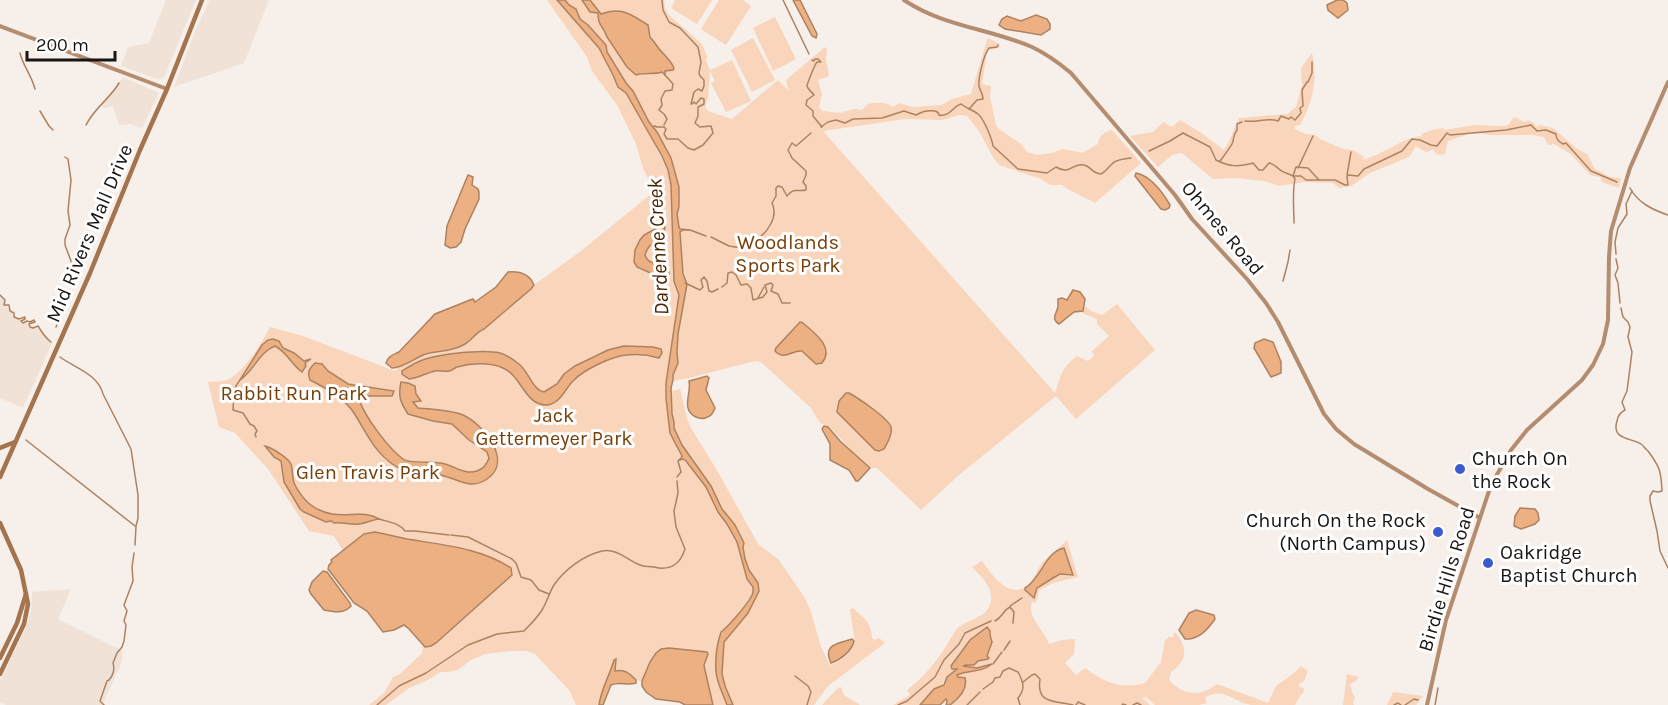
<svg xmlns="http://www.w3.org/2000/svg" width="1668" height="705" font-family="Karla,sans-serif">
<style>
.built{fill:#f1e2d8}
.green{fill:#f9d5bb;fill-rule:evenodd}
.water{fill:#edb082;stroke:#ad8261;stroke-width:1.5}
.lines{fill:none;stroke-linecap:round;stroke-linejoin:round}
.stream{stroke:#ad8261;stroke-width:1.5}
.secondary{stroke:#b48c6f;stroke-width:4}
.primary{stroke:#a4744f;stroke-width:4.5}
.poi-dot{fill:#3c5bcd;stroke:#fefefe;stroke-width:2}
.labels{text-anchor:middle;stroke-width:6;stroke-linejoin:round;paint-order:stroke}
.street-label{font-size:20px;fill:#181513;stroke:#fefefe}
.park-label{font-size:20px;fill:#784008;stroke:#fefefe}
.poi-label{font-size:20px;fill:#181513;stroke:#fefefe;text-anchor:start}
.water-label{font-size:21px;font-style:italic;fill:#492300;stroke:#fefefe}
</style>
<rect width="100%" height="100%" fill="#f7efe9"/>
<!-- built -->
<g class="built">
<path d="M166,0H196L164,77L157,79L121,66L128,47L149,43Z"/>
<path d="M210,0H269L244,63L174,87L196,29Z"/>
<path d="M123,77L157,92L158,95L142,128L129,124L119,125L113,106L104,108L101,104L110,97Z"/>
<path d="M0,296L18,319L39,330L52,343L23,408L0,398Z"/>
<path d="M71,589L58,619L123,651L121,664L103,703L106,705H6L0,702V681L26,627L31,611L32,592Z"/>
</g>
<!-- green -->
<g class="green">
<path d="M547,0H557L599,48L613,75L618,87L626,93C642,121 660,149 670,178L681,285L669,398L672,429L682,448L721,507L711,486L682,445L674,428V422L672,414V391L680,389L687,418L691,428L718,472L758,544L779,560L805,598L811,612L821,647L830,665C840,662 852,652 855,642L850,610L853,608C863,617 872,623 872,638L875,640L879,638L885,643L828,686L814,705H733L725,686L722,674L724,642L748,613L759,591C758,582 753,577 748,570C743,560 745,550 743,541C740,531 732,518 724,512L739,538L748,572L755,583L754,594L725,632L717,658L716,673L727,705H713L705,670L706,660L642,681L636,680L632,677L613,673L599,701V705H576L569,690L535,654L526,651H510L485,654L471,660L458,670L448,672H440L428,680L409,688L386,705H369L384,693L393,677L400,674L422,653L423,646L425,647L364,534L343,551L334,536L309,531L268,469L235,433L219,427L208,382C214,381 222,382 227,380C244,372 262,343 270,327L303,336L395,371L398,368L421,356L456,349L463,345L479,331L484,329L531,290L534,285L581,251L651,194L649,181L643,168L636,144L617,105L592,71L587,57Z"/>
<path d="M565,0H582L590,12L598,13C598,27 604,26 607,37L627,67L637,75C640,74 662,73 664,73V71L674,68C670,58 663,56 657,48C652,40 649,33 647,24C630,13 620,7 601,14L590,0H664L665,8L669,15L702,44L707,56L706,61L710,70L732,60L751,101L726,112L711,83L715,81L710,71L708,98L705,106L708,111L732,119L778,80L788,90L786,80L825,47L827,50L826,59L829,75L827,77L818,80L822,94L819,107L822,111L840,113L854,109L862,110C869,102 870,103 879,103C886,103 887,103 893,107L899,103L913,107L942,105L952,99L971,94L987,40L988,38L1000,44L999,48L989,50L987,52L982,84L991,86L990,97L996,125L999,129L1021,144L1027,152L1037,155L1052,153L1063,149L1082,153L1098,144C1099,136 1104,132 1112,130L1141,163L1095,203L1066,188L1062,185H1050L1041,179L999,165L994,159L979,131L967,116L960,115L942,120L905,119L823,131L1055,393C1061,376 1061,368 1077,356L1088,361L1094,356L1092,351L1109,336L1097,324V319L1082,313L1084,305L1091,311L1102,315L1117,304L1155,350L1076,419L1056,396L959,475L921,510L877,468H871L852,451L830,427L820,423L811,408L762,363L758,361L751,362L689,378L673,381L678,331L683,306L676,218L675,175L671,159L657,132L649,122L633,91L626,83L607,52L606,45L588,25L580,19L573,7L569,5Z"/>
<path d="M675,0H712L697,24L671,8Z"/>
<path d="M719,0H743L751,6L726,45L701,29Z"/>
<path d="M775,17L796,59L773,71L753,28Z"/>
<path d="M753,38L775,80L752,92L731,50Z"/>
<path d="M1312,53C1318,78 1313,103 1300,125L1295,126L1294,129L1306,134L1315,135L1320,139L1343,149L1353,150L1364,157L1362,160C1383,155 1401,138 1422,136L1421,134L1432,130L1443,128L1444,130L1475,125L1504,126L1508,125L1514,117L1525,122L1528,120L1534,123L1536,127L1540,125L1553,128L1576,148L1587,154L1595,169L1610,177L1621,178L1619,188L1602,182L1600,177L1590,175L1571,154L1554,144L1548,145L1544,137L1532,135H1491L1477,133L1469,134L1448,141L1445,154L1438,155L1433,150L1426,152L1416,146L1409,157L1370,173L1351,186L1339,188L1333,183L1305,182L1279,186L1264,181L1235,178L1213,179L1182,153L1172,155L1158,167L1130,136L1153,132L1163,122L1172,127L1180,120L1200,132L1224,150L1229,141L1239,118L1287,114L1296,107L1302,85L1301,68Z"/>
<path d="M1067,540L1078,577L1053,583L1039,590L1036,603L1032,602C1027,618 1044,630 1049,644L1062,640L1075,639L1074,654L1065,663L1076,675L1085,668C1104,682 1121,690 1145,683L1161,662L1165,640L1167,639L1169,636L1172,638L1175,632C1188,648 1188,660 1171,672L1169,680C1184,696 1200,697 1217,684L1268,703L1276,686L1293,674L1301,666L1308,671L1304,681L1299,684V687L1304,688L1303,693C1299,696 1298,701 1295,705C1280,705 1264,705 1251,705C1233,702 1224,686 1205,698L1207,703L1199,705H1155L1146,697L1142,698L1150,705H950L965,689L964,677H957L956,675C968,670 981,673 991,665L977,668L964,667L963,666L966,664L971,666L987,656L991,646L979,634C965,642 957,656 957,670L946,678L942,686L934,689L921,705H893L910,695L907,690C923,678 934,664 945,648C949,642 953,633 958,628C966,620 984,618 989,607C997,591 982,577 972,567L982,561C992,575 1011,603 1030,583C1035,578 1037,569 1042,563C1050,554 1059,548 1067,540ZM1064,548L1071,571L1073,573C1056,575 1041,582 1032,597L1025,590V588L1033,582L1044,564L1060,549Z"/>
<path d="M1347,674L1359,677L1356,681L1350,684L1353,695L1355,696L1353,703L1354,705H1343Z"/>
<path d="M841,687L844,695L860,705H822L837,689Z"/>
<path d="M1393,692L1423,696L1416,705H1387Z"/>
</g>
<!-- water -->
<g class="water">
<path d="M557,0H565L569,5L576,9L580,19L588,25L606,45L607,52L626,83L633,91L649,122L657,132L671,158L679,187V207L677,214L679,227L680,229L690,230H683L680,232L683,274L687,284L678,334L677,353L678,363L673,375V380L671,388L672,414L674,422V428L682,445L711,486L722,509L735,525L744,543L743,547L745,559L749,570L758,583L759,591L748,613L724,642L722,674L725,686L733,705H727C723,694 717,683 716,672C715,659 717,644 721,632C728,627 746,606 751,597C754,593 753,592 753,587L747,579L737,542L727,524L718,512L706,487L686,461L683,459L680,460L682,456L670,433L666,398V383L679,295L674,281L671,185L668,170L662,156L626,93L618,87L613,75L599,48Z"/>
<path d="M582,0H590L601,14C622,6 631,15 648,25L650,37C653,40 655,43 657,46C662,54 669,57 674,68L673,70L665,71V75L662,72C654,75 645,72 636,75L627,67L607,37C603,25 598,27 598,13L590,12Z"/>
<path d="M793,0H800L817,34L816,38L812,36Z"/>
<path d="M1337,0H1343L1347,3L1348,10L1338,18L1328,10L1327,5Z"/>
<path d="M1036,15L1047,19L1050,24V29L1041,35L1005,29L999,25L1002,19L1007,16L1021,21Z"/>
<path d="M1136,173C1151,176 1163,193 1170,205L1169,208L1165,210L1161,209L1135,176Z"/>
<path d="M468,175L473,177L472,185L478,189L479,192V199L465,229L461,242L456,247L450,248L445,245L447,226Z"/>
<path d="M660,222H662L665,227L663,237C655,245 649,241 645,255C649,266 657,262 667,264L669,274L664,279L637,267L634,262L635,250L640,240L644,235L657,228Z"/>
<path d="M508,272C519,271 529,273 534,285L531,289L484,329C476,332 472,340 465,344C451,353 436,350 423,355C412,360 403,368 392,368L386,363C388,356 393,355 399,352L435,314L470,300L473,299L475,302L496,287Z"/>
<path d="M1073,290L1080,292L1085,299L1083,311L1074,312L1059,324C1051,319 1056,314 1058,307C1058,304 1058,301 1058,299L1062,298L1067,300Z"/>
<path d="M800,322L803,323C814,333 835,347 822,363L816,364L802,351C791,350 785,361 775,351L776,348Z"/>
<path d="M273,339L279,341L283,348L294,353L304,361L311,359L305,363L306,366L302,372C290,363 288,353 275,346C259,352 254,371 240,380L262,345L268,340Z"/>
<path d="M1264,339L1273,342L1281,362V373L1271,377L1254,348L1255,343Z"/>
<path d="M624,346L653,347L661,349L662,353L659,358C649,355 637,354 627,355C612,356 583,370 573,381C565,389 560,404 547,405C525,406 521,375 503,368C490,362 471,363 457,367C454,368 452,371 449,371C444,372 440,370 435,371C426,373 418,378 409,379L402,374V371C407,368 413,364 418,362C434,354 483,349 500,353C508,355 514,360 520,365C529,373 533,390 544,392L557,384L564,374L575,366L608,350Z"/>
<path d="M315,363L322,364L328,371L348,384L394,391L392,396H367L359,399C364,416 389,449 403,459C409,464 435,461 445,464C456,467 465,475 477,471C483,469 487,464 489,458L487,452L469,440L452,424L433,421L408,414C400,402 398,396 401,382L408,383L415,386L416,394L421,401L413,402L418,408C430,409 452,410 463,415C483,424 514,461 487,479C471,490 460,480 444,476C432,473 415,476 404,471C376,457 369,437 354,413C344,398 326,388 310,380C307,372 309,369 315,363Z"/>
<path d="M707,376L709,378L706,390L715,408C713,413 711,417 705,418C703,419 698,418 696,417C680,410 692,392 689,381Z"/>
<path d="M846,393H849C858,398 888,418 891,427C893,434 887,444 884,449L879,451L875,450L837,412L839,401Z"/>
<path d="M824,426L828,427L840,441L870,468L858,481H856L849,470L830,460V444L822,429Z"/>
<path d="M265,446C271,447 288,458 291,464C293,470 292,477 294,483C297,490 305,501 311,505C337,524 359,507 379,519C372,520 366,523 359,524C351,525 342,522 334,523L331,521L326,522L304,512L300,509L284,482L281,461L274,457Z"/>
<path d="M1520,508L1535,509L1538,513L1539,520L1535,524L1521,529L1514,526L1515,516Z"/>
<path d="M375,532C386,534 397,537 407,539C443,545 481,548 511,568L512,575L436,643L431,646L425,647L409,629L404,625L394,630L383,632L367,611L354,603L328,569L329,565L332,562L331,560L364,534Z"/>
<path d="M1064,548L1073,575L1060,574L1053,578L1037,588L1034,598L1025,590V588C1041,579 1045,552 1064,548Z"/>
<path d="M323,571L327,572L350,603L351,606C344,614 334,612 324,610L311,594L309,590L312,582Z"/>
<path d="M1196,610L1214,615L1215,619C1208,629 1199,640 1185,639L1179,630L1189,613Z"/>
<path d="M987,627L990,631V635L992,642L987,656L989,658L988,659L978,661L974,665H966L963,666L977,668L992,664C981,673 968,670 957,675L958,677L965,678C968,689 958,699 950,705H946L947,701L946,699L940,705H920L934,689L944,685L947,677L957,669H952L951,666L970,640Z"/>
<path d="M852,639L854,641C852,651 840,660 831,663C822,644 838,644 852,639Z"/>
<path d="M669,648L707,652L708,654L704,665L705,670L713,705H685L680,702L656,699L646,692L642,686V681L650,662L656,653L661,649Z"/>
<path d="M616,659L615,671C625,669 629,673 636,680V683C628,686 619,681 611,685L603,705H599C601,689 610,675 614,660Z"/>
</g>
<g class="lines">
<!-- stream -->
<g class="stream">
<path d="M783,0L809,54"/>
<path d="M20,53C23,66 31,74 35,89"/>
<path d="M812,60L814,61L815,59H818L821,62H817C815,64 807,84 807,86C808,90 812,92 814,95L807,100L806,105L813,111V116L822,127"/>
<path d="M969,109L977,100L983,99C983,93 980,91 979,86C978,78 984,54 989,48L997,47L998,45"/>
<path d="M40,111L49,126L53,130"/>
<path d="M1245,121C1257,123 1267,117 1278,121L1281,116L1289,119L1291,117L1295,120L1301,113L1300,108L1303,106L1302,90L1307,82H1308L1312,73V62"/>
<path d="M86,125C95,107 109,100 119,83"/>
<path d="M664,125L667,119L664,114L659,110L662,105L661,99L665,91L672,90L673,84L665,75"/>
<path d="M653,127L655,126L657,127H664L666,129L664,134L667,139H678L688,148L694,150L703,145L713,133L711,126L700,127L695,123L698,116V107L704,104V99L701,98L696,104L694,102L692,104H691L694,92L698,89L702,91L704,86V80L700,76L699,73L701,62L698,47L680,28L669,22L663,10L662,0"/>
<path d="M821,127L828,122L836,120L845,123L853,119L882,118L904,111L916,115C921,112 929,110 935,111C943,114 934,116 944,115C951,114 954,106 961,104C966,108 973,110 978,114C984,119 992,139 993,146L1018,169L1047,173L1056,167C1071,176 1072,162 1084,165C1091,166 1091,173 1101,174C1107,171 1107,168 1112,164C1116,159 1125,159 1131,158"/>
<path d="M1149,151L1170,141L1183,133L1210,147L1216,160C1230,167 1238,167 1253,163L1259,170H1263L1269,163C1274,164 1275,166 1279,169C1282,172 1289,174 1293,176L1296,167L1308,168L1319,180H1335L1345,185H1348L1347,177L1348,175L1358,176L1364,169L1402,151L1412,139L1420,140L1431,145L1437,146L1447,133L1450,135L1506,130L1531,125L1537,131L1546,130L1556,134C1556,139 1558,141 1563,144L1566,143L1591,171L1617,182"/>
<path d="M65,157L68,159L71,180L68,211L70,225L65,239V245L71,261L75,283"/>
<path d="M1220,161C1223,157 1230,148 1232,144C1235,138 1232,136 1237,130V124L1242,122"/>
<path d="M1298,168L1313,136"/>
<path d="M1347,175L1351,152"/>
<path d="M1630,188C1638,203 1653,210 1668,215"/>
<path d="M1294,223C1294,209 1292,192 1295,179L1293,176H1301L1306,180H1319"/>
<path d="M690,230L706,236"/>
<path d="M711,237L729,246L742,248C746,244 750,244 755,241C767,233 779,217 772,203L776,196V188L778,186L782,187L787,196C795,187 795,192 806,190V186L803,182L806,175V171L792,158L788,150L792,143L796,146L811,133"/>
<path d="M1616,254L1615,242L1618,228L1627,214L1626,204L1632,191"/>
<path d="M1616,259L1618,268L1615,275L1618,283L1620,303"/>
<path d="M1283,281L1288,262L1290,250"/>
<path d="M685,283L700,290L703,287L701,280L704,277L707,281L709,291L712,292L718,289"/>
<path d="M722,287L727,283L728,273L732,272L736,275L741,285L747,284L751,288L753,300L763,297L767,292L765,285L771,283L773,285L771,291L778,294L782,303H790"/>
<path d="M0,295L5,300L4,305H9L10,311L14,313V317L19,319L25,317V319L21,321L23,323L27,321L30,322L34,320L35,322L29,324L30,327L33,328L38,326C41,331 47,339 51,342"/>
<path d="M758,298L764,287"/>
<path d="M1621,308L1623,317L1628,322L1630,327L1628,337L1632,352L1627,391L1622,402L1625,410C1621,412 1618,415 1617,421C1611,440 1632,438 1641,444C1644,446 1645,449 1648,451C1660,467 1661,471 1662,491L1658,492L1653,491L1650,496V501L1657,531L1660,551L1668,568"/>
<path d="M56,327L70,295"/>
<path d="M60,357C75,368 98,374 103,394L131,449L138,495V518L136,526L135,545"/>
<path d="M240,380C232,389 234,399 233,410L243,413L250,424L254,426L257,431L255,434L256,437"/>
<path d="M26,440L135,526"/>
<path d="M677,477L681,472L678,461L680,459"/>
<path d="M379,519C389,522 399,523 405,531H415L449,535"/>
<path d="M451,535L468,537L512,559L516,563L521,577L531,580L539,590L549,594"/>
<path d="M1010,606L1022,598"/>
<path d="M995,621C1003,617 1003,610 1010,607L1014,612L1013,623"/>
<path d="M1004,650L1010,641"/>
<path d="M993,664L1002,652"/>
<path d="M795,676L808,686L811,692L807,705"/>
<path d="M1023,682L1032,675L1035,674L1040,679C1036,705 1055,700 1073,705"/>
<path d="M983,689L993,682L995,678L1000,677L1003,671L1009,668L1018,672C1023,681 1026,689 1018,698L1020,705"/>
<path d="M104,705L100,701L107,681L109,680C113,676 115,669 113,663L117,653L122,647L124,641L126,625L124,621L127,611L124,605L133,581L132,567L134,553"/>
<path d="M377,705L399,686L426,673L468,645L497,634L524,631C530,625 537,618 542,610C547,602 549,593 554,585C564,570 584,555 602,551C617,548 627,560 640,565C644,567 649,566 654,567C669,571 680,565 685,549L676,527L674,511L678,493L677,481"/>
<path d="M898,705L907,701L935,677L944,660L959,644L965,633L991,621"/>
<path d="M967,705L980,692"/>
<path d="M1076,705L1078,702L1085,705"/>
<path d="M1122,705L1123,704L1126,705"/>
<path d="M1133,705L1137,703L1141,705"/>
<path d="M1394,705L1398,703L1401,705"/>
<path d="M1405,705L1414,699L1418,700"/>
<path d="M1435,705L1438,688"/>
</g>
<!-- secondary -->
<g class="secondary">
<path d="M904,0C942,26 991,29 1032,47C1047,54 1059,63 1071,73L1175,195L1192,219L1247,279L1266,303L1278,322L1324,414L1336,429L1354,444L1428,489L1480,518"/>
<path d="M0,26L167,89"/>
<path d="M1427,705L1446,620L1491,485L1511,450L1527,430L1582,380L1593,365L1603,344L1608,320L1609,257L1611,231L1630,168L1668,82"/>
</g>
<!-- primary -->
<g class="primary">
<path d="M0,448L15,442"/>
<path d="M0,477L90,273L140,150L167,89L202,0"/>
<path d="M0,523L21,570L28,604L24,624L0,674"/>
<path d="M0,658L17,623L26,594"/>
</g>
</g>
<!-- markers -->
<g class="poi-dot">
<circle cx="1460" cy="469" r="6"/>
<circle cx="1438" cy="532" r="6"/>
<circle cx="1488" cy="563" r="6"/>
</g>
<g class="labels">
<!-- street labels -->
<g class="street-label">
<text transform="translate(1223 228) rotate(50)" y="7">Ohmes Road</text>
<text transform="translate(89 233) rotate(-67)" y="7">Mid Rivers Mall Drive</text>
<text transform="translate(1446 579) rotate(-73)" y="7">Birdie Hills Road</text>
</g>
<!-- park labels -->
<g class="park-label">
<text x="788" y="249">Woodlands<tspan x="788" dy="23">Sports Park</tspan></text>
<text x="294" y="400">Rabbit Run Park</text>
<text x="554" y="422">Jack<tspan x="554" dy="23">Gettermeyer Park</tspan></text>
<text x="368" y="479">Glen Travis Park</text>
</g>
<!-- poi labels -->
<g class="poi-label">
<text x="1472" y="465">Church On<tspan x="1472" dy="23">the Rock</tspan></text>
<text x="1426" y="527" text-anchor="end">Church On the Rock<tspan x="1426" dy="23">(North Campus)</tspan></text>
<text x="1500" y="559">Oakridge<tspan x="1500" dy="23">Baptist Church</tspan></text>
</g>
<!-- water labels -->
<g class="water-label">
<text transform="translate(658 247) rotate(-93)" y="7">Dardenne Creek</text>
</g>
</g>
<!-- scale -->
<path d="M27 51v9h88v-9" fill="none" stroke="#181513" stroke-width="3"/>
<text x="36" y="51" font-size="18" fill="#181513" stroke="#fefefe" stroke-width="4.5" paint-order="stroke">200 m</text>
</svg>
